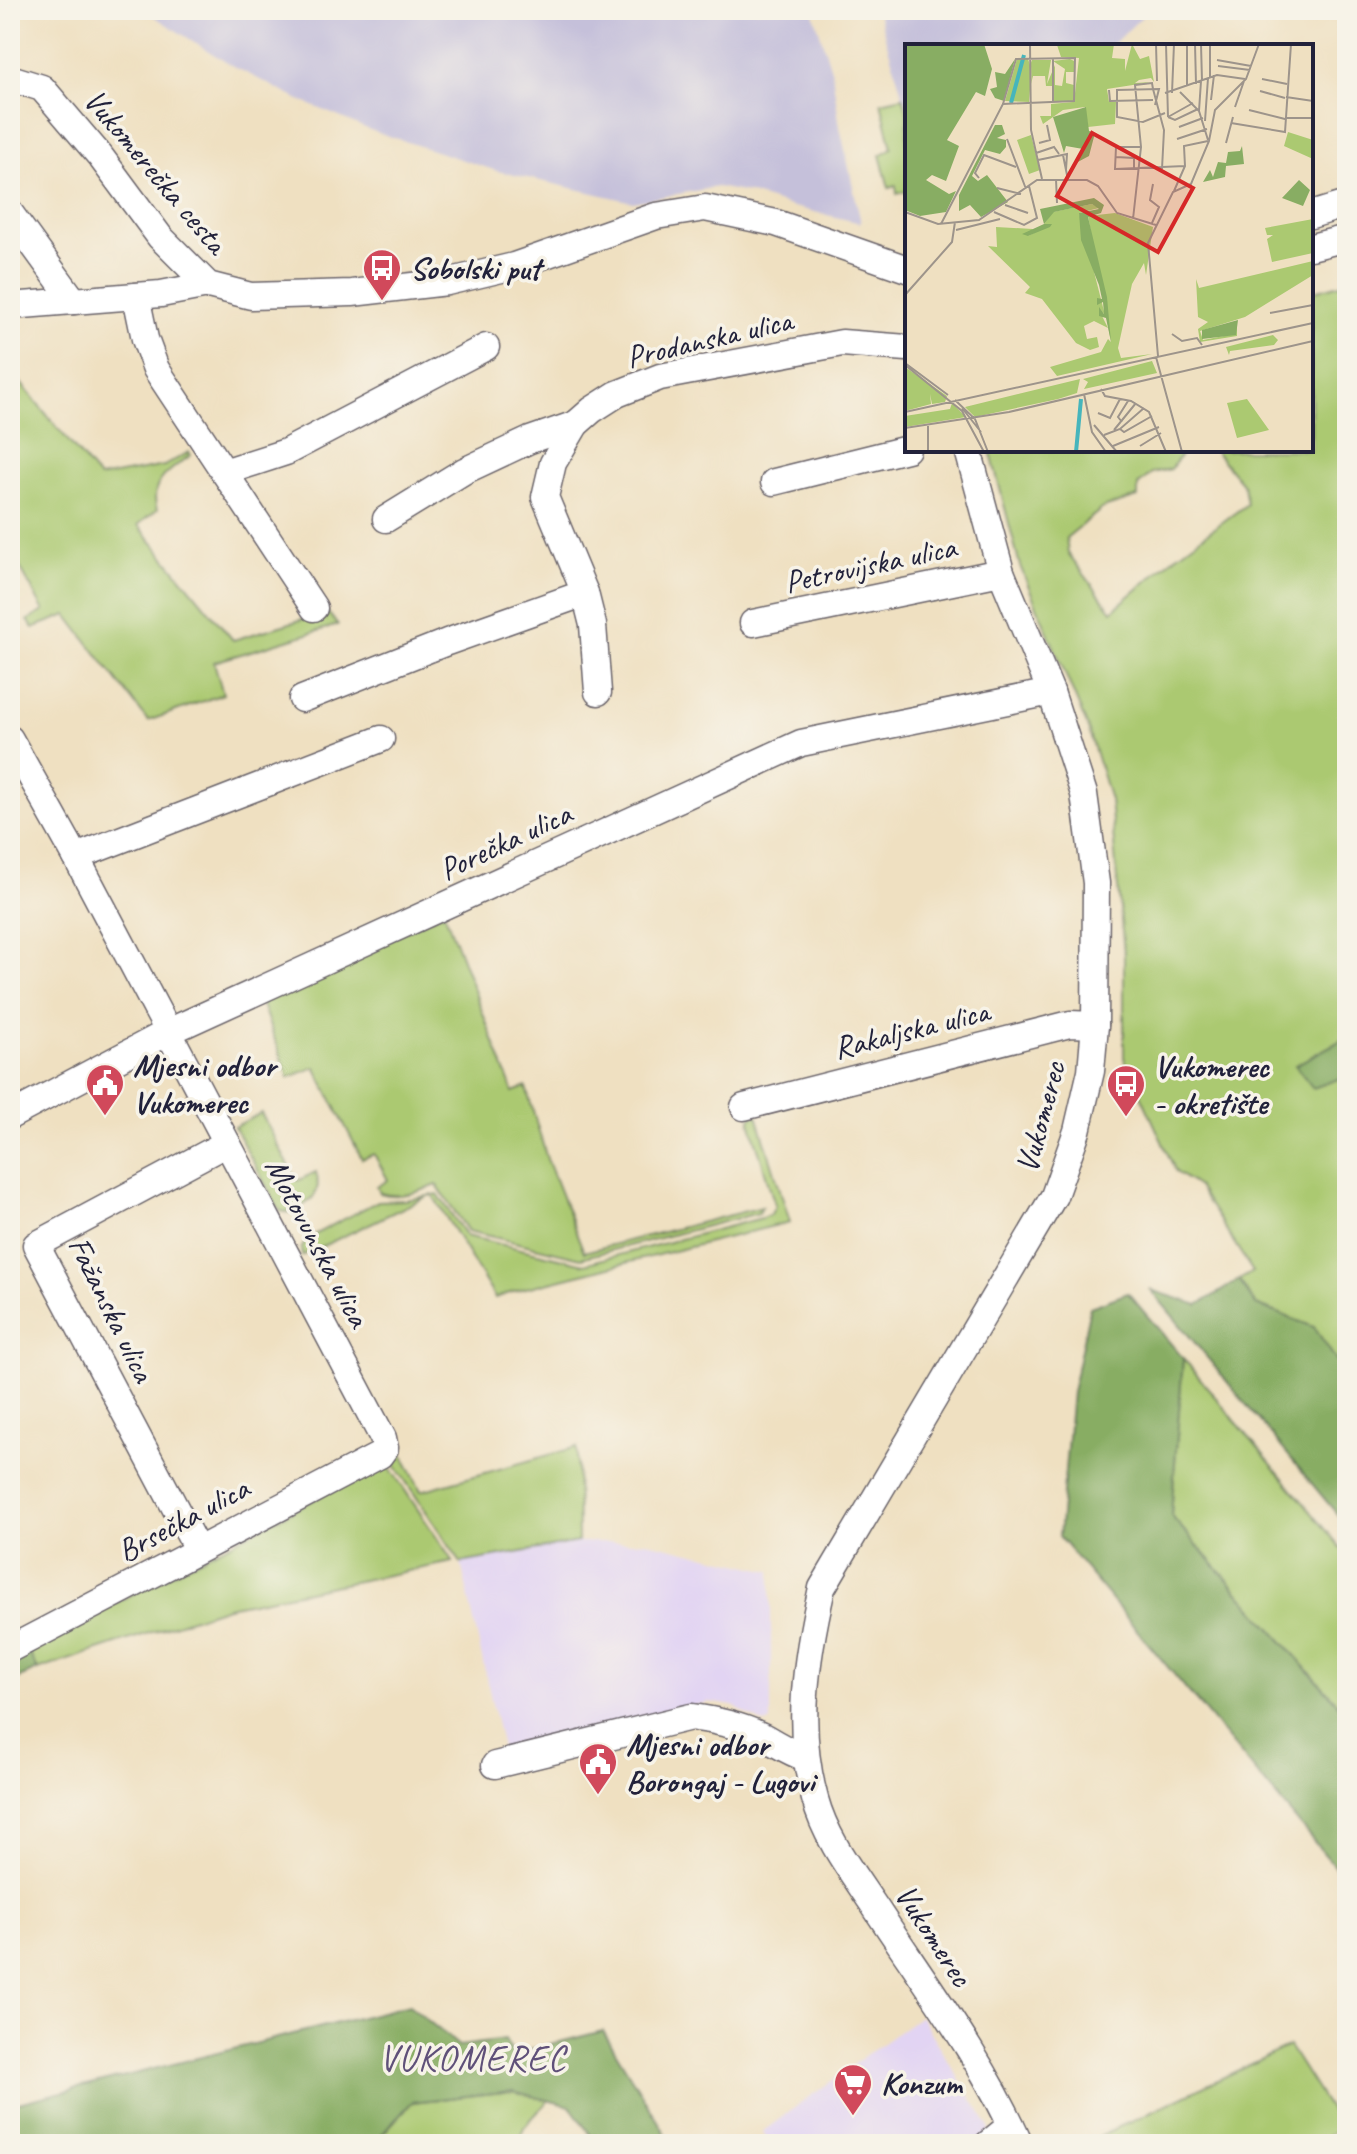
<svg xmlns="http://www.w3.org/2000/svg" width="1357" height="2154" font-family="Caveat,sans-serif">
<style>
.built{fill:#e2d4f3}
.industrial{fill:#c5c0da}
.green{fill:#abc971;stroke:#667656;stroke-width:2}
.forest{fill:#88ad63;stroke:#55684f;stroke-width:2}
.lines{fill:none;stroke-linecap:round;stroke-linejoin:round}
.minor-casing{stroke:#6a646a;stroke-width:29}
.minor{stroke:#fff;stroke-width:26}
.labels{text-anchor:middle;stroke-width:7;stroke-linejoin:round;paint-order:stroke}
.street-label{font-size:32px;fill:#22223b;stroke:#f7f3e8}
.poi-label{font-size:32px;font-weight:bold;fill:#22223b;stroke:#f7f3e8;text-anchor:start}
.quarter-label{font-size:36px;letter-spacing:2px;fill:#5f5079;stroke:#f7f3e8}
.inset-river{fill:none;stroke:#46b5bc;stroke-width:4}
.inset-road{fill:none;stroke:#9d948b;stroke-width:2}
.view{fill:#d62828;fill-opacity:0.15;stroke:#d62828;stroke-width:4}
.inset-edge{fill:none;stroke:#22223b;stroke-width:4}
</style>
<rect width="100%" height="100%" fill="#f7f3e8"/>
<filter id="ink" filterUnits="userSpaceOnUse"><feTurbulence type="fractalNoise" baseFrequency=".0125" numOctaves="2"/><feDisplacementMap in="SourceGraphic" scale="16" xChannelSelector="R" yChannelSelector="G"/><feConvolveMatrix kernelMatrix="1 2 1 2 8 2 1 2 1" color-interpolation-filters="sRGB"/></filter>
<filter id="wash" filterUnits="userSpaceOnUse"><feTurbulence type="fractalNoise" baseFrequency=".006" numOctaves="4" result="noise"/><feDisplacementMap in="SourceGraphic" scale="32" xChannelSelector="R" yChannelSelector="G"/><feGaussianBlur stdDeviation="1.8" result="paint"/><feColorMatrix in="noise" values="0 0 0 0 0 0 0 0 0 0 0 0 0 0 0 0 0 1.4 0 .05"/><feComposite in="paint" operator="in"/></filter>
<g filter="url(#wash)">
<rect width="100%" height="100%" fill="#efe0c1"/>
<!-- built -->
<g class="built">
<path d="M578,1542H647L771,1571V1722L764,1724L733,1706L709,1702L503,1753L461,1563Z"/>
<path d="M920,2016L990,2128L989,2133L975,2144H772L762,2132Z"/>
</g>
<!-- industrial -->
<g class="industrial">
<path d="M144,10H813L832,73L840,127L861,223L793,207L748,193L717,187L633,202L497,171L370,130L299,100L229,64Z"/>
<path d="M877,10H1149L1111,46H907V110Z"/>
</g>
<!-- green -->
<g class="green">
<path d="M903,97L907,110V191L897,194L896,186L889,188L880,155L892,148L881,102Z"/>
<path d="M1347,282V1377L1314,1327L1256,1305L1239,1280L1253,1272L1198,1187L1176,1172L1124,1058V953L1110,800L1088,728L1020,566L990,450H1184L1171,469L1152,473L1138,485V497L1103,508L1066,538L1068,553L1112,611L1176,556L1247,504L1244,486L1214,450H1311V292Z"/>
<path d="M10,370L99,478L164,466L189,452L191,455C171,470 148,481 157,510L138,525L233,640L327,612L338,625L214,662L223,694L148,721L67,615L33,628L28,620L44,611L18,564L14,565L10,558Z"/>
<path d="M444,912L513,1092L526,1087L547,1159L584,1252L762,1207L759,1213L581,1258L468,1231L437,1185C419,1192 399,1199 380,1193L377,1187L388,1180L374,1154L362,1159L315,1067L289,1078L261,1002Z"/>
<path d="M261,1113L297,1181L316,1172C323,1195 310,1202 291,1213L280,1211L234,1127Z"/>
<path d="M757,1115L790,1222L522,1289L495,1298L432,1194L302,1256L301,1249L308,1238L378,1201L406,1200L438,1194L466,1236L584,1264L762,1218L771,1214L775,1206L750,1121L751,1117Z"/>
<path d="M1183,1358L1347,1555V1714L1171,1516Z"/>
<path d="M397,1444L421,1491L577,1447L578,1542L461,1563L390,1458Z"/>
<path d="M386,1462L453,1562L227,1607L38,1670L27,1649Z"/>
<path d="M1289,2046L1341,2128L1314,2144H1083Z"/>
<path d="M513,2091L549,2100L524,2127L517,2144H373L412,2102Z"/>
</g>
<!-- forest -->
<g class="forest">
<path d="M1347,1037V1076L1313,1088L1295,1065Z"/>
<path d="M1239,1280L1256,1305L1314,1327L1347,1377V1526L1151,1290L1198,1305Z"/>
<path d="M1128,1293L1183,1358L1171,1516L1347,1714V1881L1059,1537L1072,1392L1090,1307Z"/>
<path d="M27,1649L38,1670L10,1682V1657Z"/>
<path d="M409,2005L459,2046L505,2040L513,2054L603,2031L672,2144H597L570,2106L513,2091L412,2102L373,2144H10V2105Z"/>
</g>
</g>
<g filter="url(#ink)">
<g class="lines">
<defs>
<g id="minor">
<path d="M10,78L42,88L100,156L160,237L208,285L251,296L352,293L447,282L514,266L656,216L705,208L776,223L907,269"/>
<path d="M10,213L74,301"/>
<path d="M1311,215L1347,204"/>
<path d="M1311,247L1347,238"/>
<path d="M136,296L145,339L156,369L314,608"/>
<path d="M10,306L161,294L208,285"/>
<path d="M968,450L1001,572L1051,692L1084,794L1096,883L1095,1025L1091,1071L1077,1131L1054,1196L822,1588C806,1658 795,1728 815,1799C826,1840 854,1875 877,1910C927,1986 983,2060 1020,2144"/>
<path d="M224,472L286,452L486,347"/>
<path d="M774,482L907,449"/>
<path d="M386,519L464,471L530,440L576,424"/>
<path d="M585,593L593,625L598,692"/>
<path d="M753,623L1001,572"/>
<path d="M302,699L447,642L585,593L545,497L553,463L576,424L592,410L617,394L660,377L842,343L907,348"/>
<path d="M10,739L76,857L383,1438L385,1448L380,1455L10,1649"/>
<path d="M76,857L381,739"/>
<path d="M744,1107L1070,1024L1095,1025"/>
<path d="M10,1116L168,1032L801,743L1051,692"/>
<path d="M197,1549L36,1245L227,1143"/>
<path d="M495,1765L691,1717C715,1720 738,1725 760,1735C776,1743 788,1752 806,1758"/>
<path d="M988,2144L1011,2125"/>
</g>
</defs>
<!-- minor casing -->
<use href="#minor" class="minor-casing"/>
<!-- minor -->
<use href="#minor" class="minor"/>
</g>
</g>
<!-- icons -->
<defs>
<symbol id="bus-pin" viewBox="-11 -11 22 30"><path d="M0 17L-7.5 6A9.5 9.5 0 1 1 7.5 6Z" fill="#d1495b" stroke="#f7f3e8"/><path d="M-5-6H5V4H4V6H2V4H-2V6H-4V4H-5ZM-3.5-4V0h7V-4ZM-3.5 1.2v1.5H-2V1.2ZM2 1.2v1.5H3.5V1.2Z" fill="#fff"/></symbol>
<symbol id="civic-pin" viewBox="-11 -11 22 30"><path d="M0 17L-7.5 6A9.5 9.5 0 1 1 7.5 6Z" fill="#d1495b" stroke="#f7f3e8"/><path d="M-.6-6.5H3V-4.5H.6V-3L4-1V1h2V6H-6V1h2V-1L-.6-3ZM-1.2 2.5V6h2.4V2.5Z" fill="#fff"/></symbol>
<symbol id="supermarket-pin" viewBox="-11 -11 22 30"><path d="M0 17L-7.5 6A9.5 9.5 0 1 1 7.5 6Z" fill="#d1495b" stroke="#f7f3e8"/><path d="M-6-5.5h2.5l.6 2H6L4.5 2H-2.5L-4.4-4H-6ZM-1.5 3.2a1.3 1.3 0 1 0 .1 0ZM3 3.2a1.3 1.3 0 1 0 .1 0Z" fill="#fff"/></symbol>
</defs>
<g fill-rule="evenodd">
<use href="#bus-pin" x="360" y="246" width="44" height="60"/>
<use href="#civic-pin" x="83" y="1061" width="44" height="60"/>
<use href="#bus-pin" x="1104" y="1062" width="44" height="60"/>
<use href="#civic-pin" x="576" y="1740" width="44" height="60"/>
<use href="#supermarket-pin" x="831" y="2061" width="44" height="60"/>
</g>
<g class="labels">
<!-- street labels -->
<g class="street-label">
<text transform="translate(156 171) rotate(50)" y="11">Vukomerečka cesta</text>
<text transform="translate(709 338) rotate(-13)" y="11">Prodanska ulica</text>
<text transform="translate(870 564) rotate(-12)" y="11">Petrovijska ulica</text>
<text transform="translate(505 841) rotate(-25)" y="11">Porečka ulica</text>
<text transform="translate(911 1029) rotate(-14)" y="11">Rakaljska ulica</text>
<text transform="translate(1040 1117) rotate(-75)" y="11">Vukomerec</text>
<text transform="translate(318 1242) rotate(62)" y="11">Motovunska ulica</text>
<text transform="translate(112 1309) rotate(64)" y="11">Fažanska ulica</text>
<text transform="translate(183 1519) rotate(-28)" y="11">Brsečka ulica</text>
<text transform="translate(934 1935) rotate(57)" y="11">Vukomerec</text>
</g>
<!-- poi labels -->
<g class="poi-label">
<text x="410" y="279">Sobolski put</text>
<text x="133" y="1076">Mjesni odbor<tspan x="133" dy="37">Vukomerec</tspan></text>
<text x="1154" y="1077">Vukomerec<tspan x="1154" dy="37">- okretište</tspan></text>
<text x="626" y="1755">Mjesni odbor<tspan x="626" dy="37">Borongaj - Lugovi</tspan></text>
<text x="881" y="2094">Konzum</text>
</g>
<!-- quarter labels -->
<g class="quarter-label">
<text x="473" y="2070">VUKOMEREC</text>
</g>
</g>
<!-- overview -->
<g transform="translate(905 44)">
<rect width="408" height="408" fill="#efe0c1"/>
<path d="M209,0L207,14L220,15V27L227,0L235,15L244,12L249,38L246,34L234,36L230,39L247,38L202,45L204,58H211L210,80L183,83L180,63L158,66L138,80L135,72H146V60L168,58H149L148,32L147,42H141L140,32H128L126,40L127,22L124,58L100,57L112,15H123L125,21L127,16H146L142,40L150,21V41L157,42L160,25L148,17L165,15L169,17V33V28H161V39L169,41V34V58L174,14L156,13L152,1ZM383,88L408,96V115L379,102ZM126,91L135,126L124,130L112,96ZM187,160L194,164L174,169L200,271L194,264L195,268L203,284L189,277L179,282L182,295L192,293L194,303L185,306L171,299L137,255L120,249L125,243L83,202L92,203L91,183L128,185L123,192L146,180H139L148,168ZM210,169L248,183L241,231L239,219L227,240L213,304L216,314L247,310L152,332L145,323L196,308L203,295L206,298L183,172ZM408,175V209L367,218L362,195L368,191H362L360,184ZM408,217V231L340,273L295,287L298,296L324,291L332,279V292L295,298L293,285L303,278L293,273L291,235L294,244ZM368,291L373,296L369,301L325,307L324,311L321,303L313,305ZM247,317L252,329L179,345L183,338L178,335ZM0,323L42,352L40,358L27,360L25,350L26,360L0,367ZM175,335L172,349L153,355L70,373L60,363ZM342,355L364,386L332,394L322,359ZM47,359L61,373L0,383V372L45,365Z" fill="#abc971"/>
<path d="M0,0H79L87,25L80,52L71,48L36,106L42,96L54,102L41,137L27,131L21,136L44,150L51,147L41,168L15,172L0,166ZM110,15L99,57L90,54L85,45L92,43L90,28L100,30ZM181,63L184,87L190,89L184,112L169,120L178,105L161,102L159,109L148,73ZM90,81H97L100,90L92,94L101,96V103L95,110L80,106L67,132L73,137L82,131L103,158L76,173L65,161L54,167V151ZM337,102L339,120L321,122L320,133L298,138L305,126L308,133L313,118L321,119L323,108L335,107ZM394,136L405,146L398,162L377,154ZM189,154L199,161L196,169L183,173L202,253L206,298L201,274L194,272V263L199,270L198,258L192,261V254L197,255L194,241L176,196L174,169L194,165L187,160L149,168L139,180H147L145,183L123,192L117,190L139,180L135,165ZM333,276L331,291L297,295V286Z" fill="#88ad63"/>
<path class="inset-river" d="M106,59L119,11M171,408L176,355"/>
<path class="inset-road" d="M125,0L126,86L137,135M251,0L252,37M261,0L263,73M282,0V42M290,0L291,40M296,0L297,37M305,0V33M148,15V59M312,16L346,22M313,22L345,26M357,35L382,40M248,45L259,86L257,125M204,46L205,57L248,56M355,47L380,54M275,48L294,67L303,96M260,49L312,31L340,35M267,49L269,0M381,53L408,57M306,56L309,31M250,61L254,45L212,46V73L238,78L260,69M330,63L339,37M344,66L380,75M294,67L296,37M263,73L270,76L293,65M263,73L288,59M380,74H407M300,77L303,34M326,79L380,88L386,0M274,83L298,74M102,95L121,145M272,95L302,85M134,99L145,96L142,81M321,99L328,73M236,103H211L210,125L280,122M131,109L149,103L154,110M158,111L163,136M211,113L229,114V125M133,116L162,110L161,126M74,134L70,129L79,111L111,123M151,135L152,159M92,144L116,150M269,147L280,122L279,102L303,97M100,161L123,169M0,168L33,180L74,176L132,136H182L193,142L212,169L251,181M89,168L119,181L132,174L124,142M228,175L236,103L230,41L247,39L248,45M247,179L254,163L245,156L248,140M36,180L98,60L111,15L170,14L169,57L98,60M51,186L95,175M0,251L47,198L50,178M365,269L408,261M267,290L277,297L292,294L297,301M253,312L243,199L268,148L286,140L304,97L310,66L341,35L354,0M251,313L277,408M0,319L43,351M0,321L57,367L79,408M196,345L200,352L226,357L244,368L261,408M179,350L187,388L201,408M50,356L70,375L83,408M57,364L76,388M0,368L408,279M193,369L205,374L215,355M217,378L213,373L223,357M189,381L212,408M0,384L104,368L408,297M215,385L219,388L247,372M209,386L231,359M199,391L215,385L239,364M208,402L254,383M235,402L256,389M23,408V382"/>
<path class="view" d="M187,89L288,144L253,208L152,152Z"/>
<rect width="408" height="408" class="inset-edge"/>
</g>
<!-- margin -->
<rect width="1357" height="2154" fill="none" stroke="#f7f3e8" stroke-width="40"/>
</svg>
